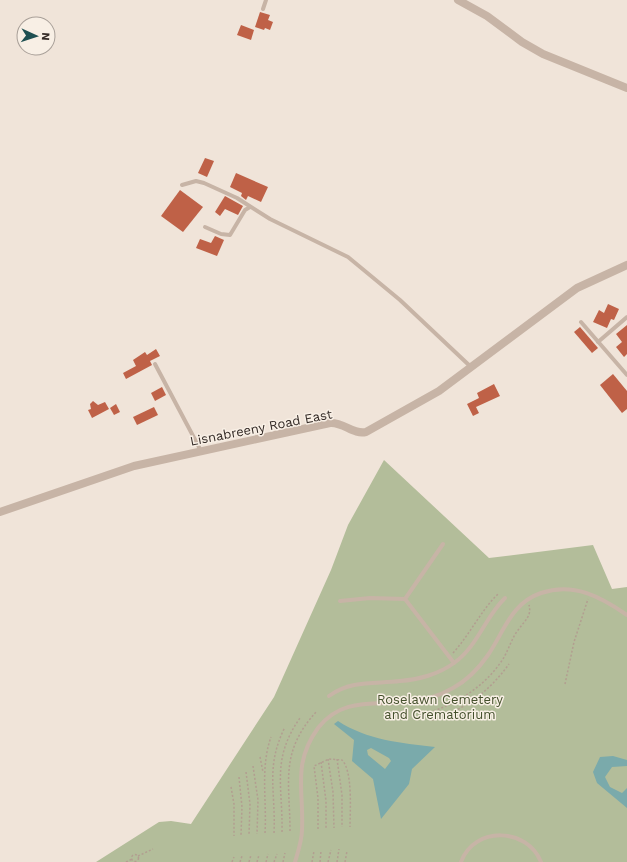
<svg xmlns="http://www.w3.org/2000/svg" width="627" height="862" font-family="'Work Sans',sans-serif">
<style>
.green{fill:#b3bd9a}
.water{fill:#7aaaab;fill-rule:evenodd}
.building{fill:#bf6147}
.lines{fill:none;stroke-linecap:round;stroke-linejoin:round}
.path{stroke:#b29e90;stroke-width:1.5;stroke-dasharray:2 2;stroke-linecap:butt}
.service{stroke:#c7b4a6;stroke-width:4}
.minor{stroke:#c7b4a6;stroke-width:8}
.labels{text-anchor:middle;stroke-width:3;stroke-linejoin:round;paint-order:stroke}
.street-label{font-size:13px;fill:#332a26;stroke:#f8efe5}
.park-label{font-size:13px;fill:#44502c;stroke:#f8efe5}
</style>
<rect width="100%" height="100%" fill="#f0e4d9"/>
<!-- green -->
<path class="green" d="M384,460L489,558L593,545L612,589L627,587V862H96L159,822L171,821L191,824L274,697L331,570L348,525Z"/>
<!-- water -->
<g class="water">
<path d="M338,721C367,740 401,743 435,747L412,769L409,784L381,819L373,779L352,761L354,740L334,724ZM371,748L389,758L391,761L385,769L368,755L367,750Z"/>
<path d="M613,756L627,760V766L612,767L605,777L610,787L622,793L627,788V808L597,783L593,772L600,757Z"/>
</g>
<!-- building -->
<g class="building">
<path d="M260,12L270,15L268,20L273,22L270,30L265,28L264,30L255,27Z"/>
<path d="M241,25L254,30L251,40L237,35Z"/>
<path d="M205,158L214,161L207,177L198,173Z"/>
<path d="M236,173L268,187L261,202L248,196L246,200L241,196L242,193L230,187Z"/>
<path d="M180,190L203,207L183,232L161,216Z"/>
<path d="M225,196L243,206L238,215L225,209L220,216L215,212Z"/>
<path d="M215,236L224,240L217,256L196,248L200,239L211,243Z"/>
<path d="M608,304L619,309L614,320L611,319L607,328L593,322L599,310L604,313Z"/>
<path d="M627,325V354L624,357L616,347L622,342L616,334Z"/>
<path d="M580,327L598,348L592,353L574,332Z"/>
<path d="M156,349L160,356L150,361L152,365L126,379L123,373L136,366L133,360L145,352L147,355Z"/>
<path d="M613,374L627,391V409L622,413L600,385Z"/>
<path d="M494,384L500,396L476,407L479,413L473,416L467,404L479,398L477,393Z"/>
<path d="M162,387L166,395L155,401L151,393Z"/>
<path d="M93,401L98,405L105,402L109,409L92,418L88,410L91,409L90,404Z"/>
<path d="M116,404L120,412L114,415L110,408Z"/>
<path d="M154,407L158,415L137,425L133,417Z"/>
</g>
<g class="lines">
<!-- path -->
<g class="path">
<path d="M453,653C471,633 481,610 499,593"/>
<path d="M565,684L574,642L588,599"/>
<path d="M430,712C459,703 486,685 503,659C509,649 512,637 519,629C525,620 532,616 529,605"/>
<path d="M432,720C464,710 489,692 509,664"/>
<path d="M260,757L263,772"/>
<path d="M328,759L333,792L334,828"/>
<path d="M337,759L342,795V827"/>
<path d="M321,762L326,801V829"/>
<path d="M253,766L258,800L257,834"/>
<path d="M246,772L250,804L249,835"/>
<path d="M239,777L242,807L241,835"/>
<path d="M231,787L234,804V836"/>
<path d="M318,829V798L314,766L329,759L342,760C353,771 350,811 350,827"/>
<path d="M290,831C290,782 279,752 317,711"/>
<path d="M282,832C283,786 271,759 300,718"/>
<path d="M265,833C267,801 260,768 271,737"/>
<path d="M274,833C276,791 265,767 285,727"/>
<circle cx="135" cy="858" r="3.5"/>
<path d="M138,856L153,849"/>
<path d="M126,862L132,859"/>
<path d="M232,862L234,857"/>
<path d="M240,862L242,856"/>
<path d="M249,862L251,855"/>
<path d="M257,862L259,855"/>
<path d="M266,862L268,854"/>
<path d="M274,862L277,854"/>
<path d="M283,862L285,853"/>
<path d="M312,862L314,851"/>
<path d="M320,862L321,851"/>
<path d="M328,862L331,850"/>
<path d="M337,862L339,849"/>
<path d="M345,862L347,851"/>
</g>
<!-- service -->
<g class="service">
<path d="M263,9L266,0"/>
<path d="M182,185L196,181L204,183L237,198L270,219L348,257L400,300L471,367"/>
<path d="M205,227L221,234L230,235L245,210L250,207"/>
<path d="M581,322L627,375"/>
<path d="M598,342L627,317"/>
<path d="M155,364L201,451"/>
<path d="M405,599L443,544"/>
<path d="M340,601L370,598L405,599L454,663"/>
<path d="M329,696C351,680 375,684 400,681C418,680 439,674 454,663C478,646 485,617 505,598"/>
<path d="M295,862C298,852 302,840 302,830C304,790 292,764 318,728C341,698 372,705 404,702C421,701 438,697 453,688C466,681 479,668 488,655C504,632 511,603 541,593C574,582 601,597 627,615"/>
<path d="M461,862C474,826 527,827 541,862"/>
</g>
<!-- minor -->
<g class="minor">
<path d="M458,0L487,16L522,42L543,54L627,88"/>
<path d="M0,512L134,466L330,423C344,422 353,435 366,432L439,391L577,288L627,265"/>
</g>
</g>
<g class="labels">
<!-- street labels -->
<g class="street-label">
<text transform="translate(261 427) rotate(-11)" y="5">Lisnabreeny Road East</text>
</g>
<!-- park labels -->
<g class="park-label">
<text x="440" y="704">Roselawn Cemetery<tspan x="440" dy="15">and Crematorium</tspan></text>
</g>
</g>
<!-- north arrow -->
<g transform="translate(36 36) rotate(93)"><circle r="19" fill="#f8efe5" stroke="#a9a099"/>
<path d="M0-3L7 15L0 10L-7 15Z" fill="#1f5052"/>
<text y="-6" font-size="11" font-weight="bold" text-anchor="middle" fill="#332a26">N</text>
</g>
</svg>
